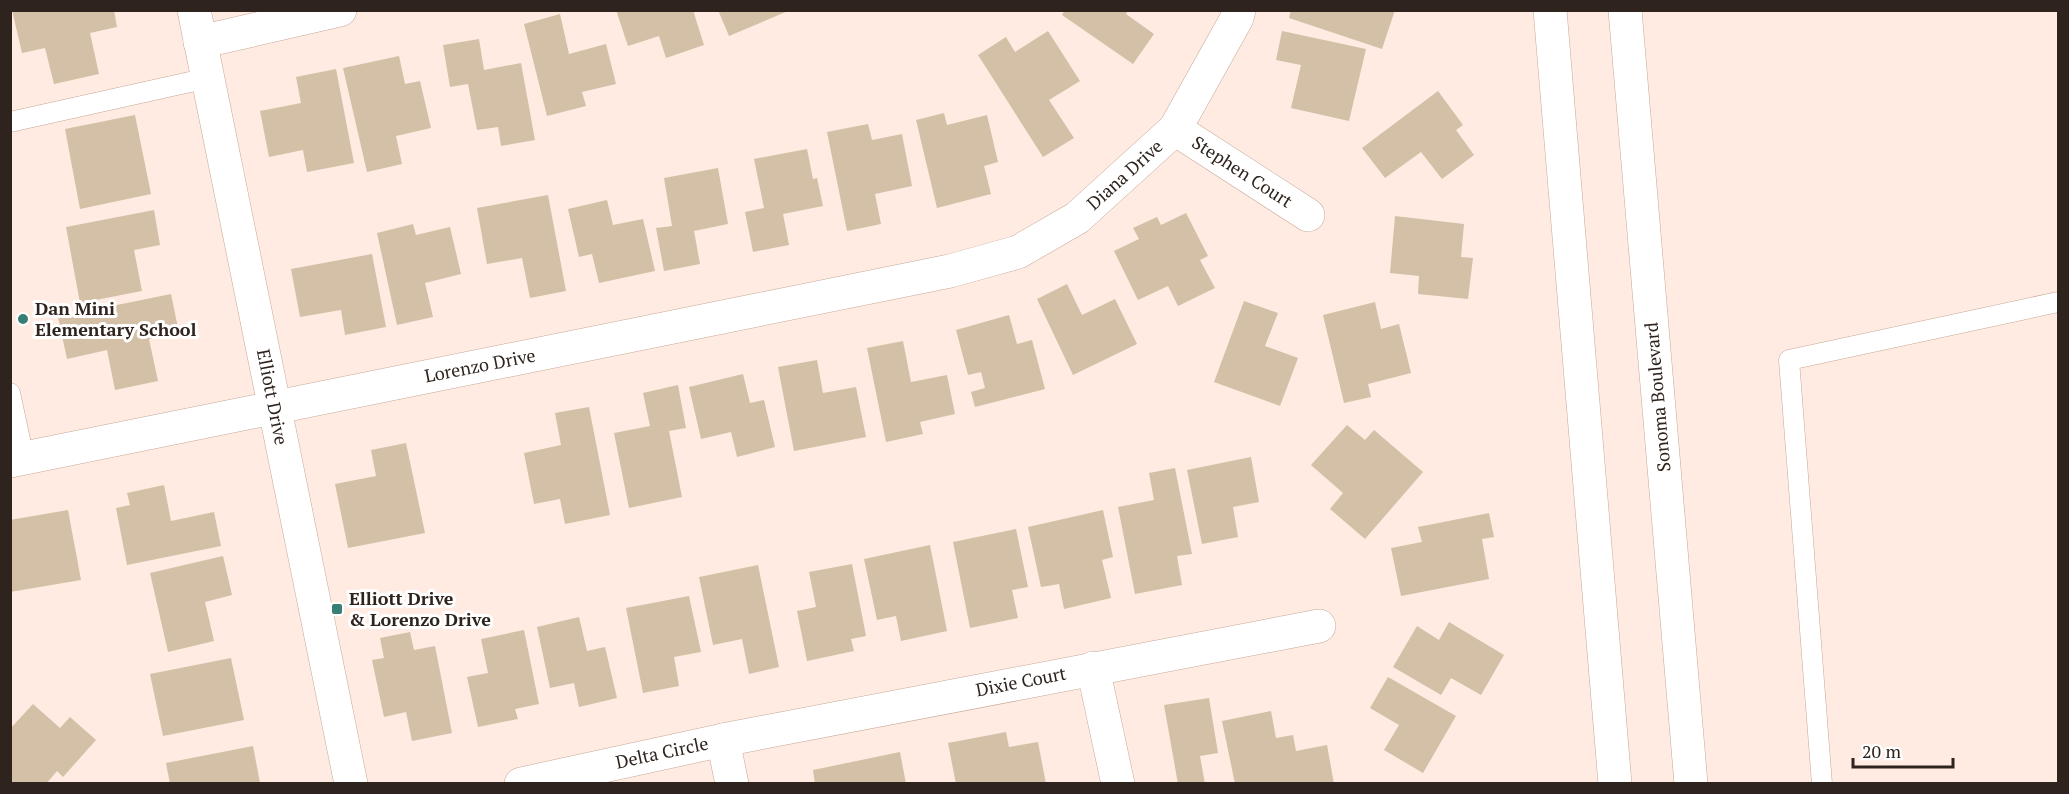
<svg xmlns="http://www.w3.org/2000/svg" width="2069" height="794" font-family="'PT Serif',serif">
<style>
.building{fill:#d3c0a6}
.lines{fill:none;stroke-linecap:round;stroke-linejoin:round}
.lane-casing{stroke:#c6a898;stroke-width:21}
.street-casing{stroke:#c6a898;stroke-width:34}
.secondary-casing{stroke:#c6a898;stroke-width:34}
.highway-casing{stroke:#c6a898;stroke-width:34}
.lane{stroke:#fff;stroke-width:20}
.street{stroke:#fff;stroke-width:33}
.secondary{stroke:#fff;stroke-width:33}
.highway{stroke:#fff;stroke-width:33}
.poi-dot{fill:#387e75;stroke:#fff;stroke-width:2}
.labels{text-anchor:middle;stroke-width:6;stroke-linejoin:round;paint-order:stroke}
.street-label{font-size:18px;fill:#2f231d;stroke:#fff}
.poi-label{font-size:18px;font-weight:bold;fill:#2f231d;stroke:#fff;text-anchor:start}
</style>
<rect width="100%" height="100%" fill="#ffebe1"/>
<!-- building -->
<g class="building">
<path d="M12,10H114L117,27L90,33L99,74L54,84L45,48L22,53Z"/>
<path d="M616,10H693L704,45L666,58L659,36L628,46Z"/>
<path d="M718,10H788V11L729,36Z"/>
<path d="M1065,10H1128L1126,14L1154,34L1133,64L1062,15Z"/>
<path d="M1291,10H1395L1382,49L1289,18Z"/>
<path d="M560,14L569,54L606,44L616,84L582,92L586,106L547,116L524,24Z"/>
<path d="M1048,31L1080,81L1049,100L1074,138L1043,157L978,55L1006,37L1015,52Z"/>
<path d="M1282,31L1366,49L1349,121L1291,108L1301,65L1276,60Z"/>
<path d="M479,39L484,70L521,63L535,140L501,146L498,127L477,130L468,84L450,87L443,45Z"/>
<path d="M399,56L405,84L420,81L431,128L396,136L402,164L367,172L343,68Z"/>
<path d="M336,69L354,163L307,172L303,150L269,157L260,111L301,103L296,77Z"/>
<path d="M1438,91L1463,125L1456,130L1474,155L1442,179L1421,152L1385,178L1362,148Z"/>
<path d="M944,113L947,125L987,115L998,162L984,166L991,194L937,208L916,120Z"/>
<path d="M135,115L151,194L80,209L65,129Z"/>
<path d="M868,124L872,140L902,134L912,186L875,194L881,224L847,231L827,132Z"/>
<path d="M807,149L813,179L817,178L823,206L783,214L789,245L753,252L745,212L764,208L754,159Z"/>
<path d="M718,168L728,224L694,231L700,264L664,271L656,228L672,226L664,178Z"/>
<path d="M548,195L566,291L530,298L522,258L487,264L477,208Z"/>
<path d="M607,200L613,225L643,219L655,271L599,283L592,254L579,257L568,209Z"/>
<path d="M154,210L160,245L134,250L142,291L80,303L66,227Z"/>
<path d="M1186,213L1208,256L1200,260L1215,288L1178,306L1168,286L1138,300L1114,251L1139,239L1133,228L1157,217L1161,225Z"/>
<path d="M1395,216L1464,224L1461,257L1473,258L1468,299L1418,294L1419,276L1390,273Z"/>
<path d="M413,224L416,235L450,227L461,274L425,283L433,317L397,325L377,233Z"/>
<path d="M372,254L386,327L345,335L341,310L300,317L291,269Z"/>
<path d="M1067,284L1082,315L1115,299L1137,344L1073,375L1037,299Z"/>
<path d="M171,294L179,333L149,339L158,381L115,390L107,350L67,359L58,317Z"/>
<path d="M1244,301L1278,313L1265,346L1298,358L1280,406L1214,382Z"/>
<path d="M1375,302L1381,329L1399,324L1411,373L1368,384L1371,397L1344,403L1323,315Z"/>
<path d="M1009,315L1017,344L1032,340L1045,389L975,407L971,392L985,388L981,372L968,375L956,330Z"/>
<path d="M903,341L911,382L947,375L955,414L920,422L923,434L886,442L867,348Z"/>
<path d="M817,360L823,393L856,387L866,437L794,451L778,367Z"/>
<path d="M743,374L750,403L764,400L775,447L737,457L731,432L701,439L689,387Z"/>
<path d="M678,385L686,428L669,431L682,497L629,508L614,433L650,426L643,393Z"/>
<path d="M589,407L610,515L565,524L560,499L534,504L524,453L561,445L555,413Z"/>
<path d="M1347,425L1365,440L1374,430L1423,472L1365,539L1330,509L1343,493L1311,465Z"/>
<path d="M406,443L425,533L348,548L335,484L376,476L371,450Z"/>
<path d="M1251,457L1259,502L1233,507L1238,537L1202,544L1187,470Z"/>
<path d="M1175,468L1192,554L1177,556L1182,585L1135,594L1118,507L1154,500L1149,473Z"/>
<path d="M164,485L171,521L214,512L221,546L127,565L116,508L130,505L127,493Z"/>
<path d="M68,510L81,580L10,592V520Z"/>
<path d="M1103,510L1113,557L1102,560L1111,598L1064,609L1059,584L1041,587L1028,527Z"/>
<path d="M1489,513L1494,537L1482,539L1489,579L1401,596L1391,548L1422,542L1418,527Z"/>
<path d="M1016,529L1028,587L1012,590L1018,618L970,628L953,542Z"/>
<path d="M930,545L947,631L901,641L896,616L877,620L864,559Z"/>
<path d="M223,556L232,595L205,602L214,641L168,652L150,573Z"/>
<path d="M852,564L866,636L851,639L854,651L807,661L797,611L816,607L809,572Z"/>
<path d="M758,565L779,667L749,674L742,639L713,645L699,577Z"/>
<path d="M689,596L701,652L674,657L679,686L643,693L626,608Z"/>
<path d="M579,617L587,651L605,647L617,698L579,707L574,683L550,688L537,627Z"/>
<path d="M1449,622L1504,655L1481,695L1451,678L1441,695L1393,667L1417,626L1439,640Z"/>
<path d="M524,630L539,704L515,709L518,719L478,727L467,677L488,673L481,639Z"/>
<path d="M410,632L414,650L435,646L452,733L412,741L406,712L384,717L372,660L384,658L380,638Z"/>
<path d="M231,658L244,720L163,736L150,674Z"/>
<path d="M1388,677L1456,716L1423,773L1384,750L1399,725L1370,708Z"/>
<path d="M1209,698L1218,753L1200,756L1205,784H1178L1164,705Z"/>
<path d="M33,704L60,728L70,717L96,740L63,777L57,771L46,784H10V729Z"/>
<path d="M1271,711L1276,738L1293,735L1296,751L1327,745L1334,784H1235L1222,721Z"/>
<path d="M1006,732L1009,747L1038,742L1046,784H956L948,743Z"/>
<path d="M253,746L260,783L170,784L166,763Z"/>
<path d="M900,752L906,784H815L813,770Z"/>
</g>
<g class="lines">
<defs>
<g id="lane">
<path d="M10,122L208,78"/>
<path d="M10,393L24,458"/>
<path d="M1822,784L1789,360L2058,302"/>
</g>
<g id="street">
<path d="M200,42L340,10"/>
<path d="M1175,129L1308,215"/>
<path d="M10,461L950,271L1018,252L1077,218L1175,129L1237,18L1239,10"/>
<path d="M1093,668L1118,784"/>
<path d="M723,740L732,784"/>
<path d="M521,784L723,740L1319,626"/>
</g>
<path id="secondary" d="M194,10L351,784"/>
<g id="highway">
<path d="M1550,10L1615,784"/>
<path d="M1625,10L1691,784"/>
</g>
</defs>
<!-- lane casing -->
<use href="#lane" class="lane-casing"/>
<!-- street casing -->
<use href="#street" class="street-casing"/>
<!-- secondary casing -->
<use href="#secondary" class="secondary-casing"/>
<!-- highway casing -->
<use href="#highway" class="highway-casing"/>
<!-- lane -->
<use href="#lane" class="lane"/>
<!-- street -->
<use href="#street" class="street"/>
<!-- secondary -->
<use href="#secondary" class="secondary"/>
<!-- highway -->
<use href="#highway" class="highway"/>
</g>
<!-- markers -->
<g class="poi-dot">
<circle cx="23" cy="319" r="6"/>
<rect x="331" y="603" width="12" height="12" rx="3"/>
</g>
<g class="labels">
<!-- street labels -->
<g class="street-label">
<text transform="translate(1242 172) rotate(33)" y="6">Stephen Court</text>
<text transform="translate(1125 175) rotate(-42)" y="6">Diana Drive</text>
<text transform="translate(480 366) rotate(-11)" y="6">Lorenzo Drive</text>
<text transform="translate(272 397) rotate(79)" y="6">Elliott Drive</text>
<text transform="translate(1658 397) rotate(-95)" y="6">Sonoma Boulevard</text>
<text transform="translate(1021 682) rotate(-11)" y="6">Dixie Court</text>
<text transform="translate(662 753) rotate(-12)" y="6">Delta Circle</text>
</g>
<!-- poi labels -->
<g class="poi-label">
<text x="35" y="315">Dan Mini<tspan x="35" dy="21">Elementary School</tspan></text>
<text x="349" y="605">Elliott Drive<tspan x="349" dy="21">&amp; Lorenzo Drive</tspan></text>
</g>
</g>
<!-- border -->
<rect width="2069" height="794" fill="none" stroke="#2f231d" stroke-width="24"/>
<!-- scale -->
<path d="M1853 758v9h100v-9" fill="none" stroke="#2f231d" stroke-width="3"/>
<text x="1862" y="758" font-size="18" fill="#2f231d" stroke="#ffffff" stroke-width="4.5" paint-order="stroke">20 m</text>
</svg>
